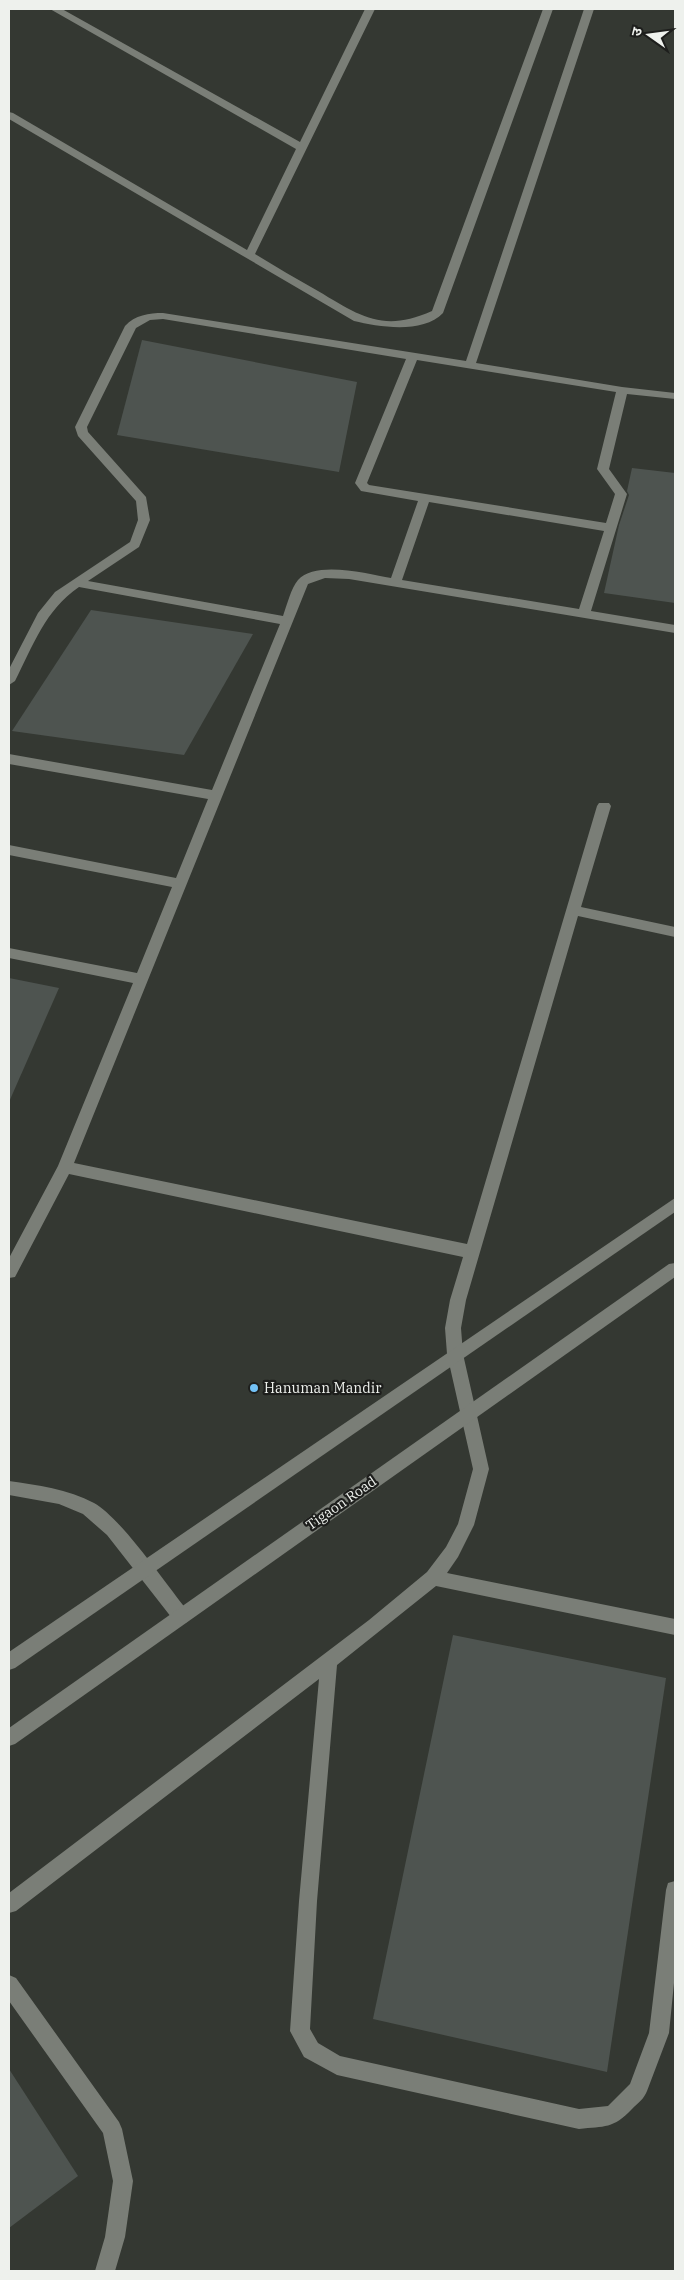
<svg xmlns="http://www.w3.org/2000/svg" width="684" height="2280" font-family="'IBM Plex Serif','Noto Sans Devanagari',serif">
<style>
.building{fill:#4e5450}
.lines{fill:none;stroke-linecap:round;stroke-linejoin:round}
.street{fill:#7a7e77;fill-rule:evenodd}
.secondary{fill:#7a7e77;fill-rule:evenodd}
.poi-dot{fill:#73c1f5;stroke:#1d1e1c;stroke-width:2}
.labels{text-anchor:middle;stroke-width:4.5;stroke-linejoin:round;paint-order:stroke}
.poi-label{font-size:14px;fill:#eef1ed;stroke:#1d1e1c;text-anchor:start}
.street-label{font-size:14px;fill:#eef1ed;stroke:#1d1e1c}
</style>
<rect width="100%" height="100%" fill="#343832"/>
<!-- building -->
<g class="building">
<path d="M142,340L357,382L339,472L117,435Z"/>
<path d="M632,468L675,473V603L604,593L619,525L629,495L627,491Z"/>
<path d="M91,610L253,634L184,755L12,731Z"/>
<path d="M9,978L59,988L9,1102Z"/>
<path d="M453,1635L666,1678L607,2072L373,2019Z"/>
<path d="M9,2069L78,2176L9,2228Z"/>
</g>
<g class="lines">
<!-- street -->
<g class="street">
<path d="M50,9H62L300,142L365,9H375L255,254C276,267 297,279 318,291C360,316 383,333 432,311L543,9H553L443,313C423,334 379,327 354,321L9,119V112L13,113L247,250L296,149Z"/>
<path d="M584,9H594L476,363L622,387L675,393V399L627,394L609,469L627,494L591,611L675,625V633L349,579L325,578L308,584L74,1163L467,1244L597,806L599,803H609L611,806L581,907L675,927V937L578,916L466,1300L461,1328L463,1354L489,1469L474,1525L458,1557L447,1573L675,1619V1635L436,1586L337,1665L317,1901L310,2029L318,2043L340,2056L579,2109L608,2106L630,2084L649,2033L666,1890L668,1883L675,1881V1973L669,2033L647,2091C644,2099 638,2103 632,2109C613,2129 605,2126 579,2129L337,2075L304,2057L290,2031L299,1901L319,1679L16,1911L9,1913V1893L369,1620L427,1572L446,1547L458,1524L473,1469L447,1354L445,1328L450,1300L463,1257L69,1174L15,1277L9,1278V1258L58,1166L133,983L9,958V948L137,973L172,887L9,855V845L176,878L208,799L9,764V754L212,790L280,624L79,587C45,610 33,646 15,681L9,685V669L38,613L55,592L130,542L138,520L136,501L78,436L75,427L125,326C135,315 149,313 163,313L466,361ZM163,319L406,359L355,483L361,491L418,501L391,578C368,574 316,560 298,580C291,588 287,605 283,616L88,581L139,547L150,520L146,497L88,432L87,427L136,328L150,320ZM417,360L616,392L597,469L615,494L606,523L369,485L367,483ZM429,502L604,531L579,609L402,580Z"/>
<path d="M9,1481C37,1485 68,1489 94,1503C122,1519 165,1583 187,1610L190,1616L187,1622L181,1624L175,1622L107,1535L83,1514L59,1504L9,1495Z"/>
<path d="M9,1975L16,1978L119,2122L122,2129L133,2181L125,2237L115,2271H95L105,2237L113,2181L103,2133L9,2001Z"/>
</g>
<!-- secondary -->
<g class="secondary">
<path d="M675,1198V1212L15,1668L9,1670V1652Z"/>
<path d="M675,1263V1277L15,1744L9,1746V1728L669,1264Z"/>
</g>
</g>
<!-- markers -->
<circle class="poi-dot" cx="254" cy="1388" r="5"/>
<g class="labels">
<!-- poi labels -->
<g class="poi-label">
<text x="264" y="1393">Hanuman Mandir</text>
</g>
<!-- street labels -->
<g class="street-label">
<text transform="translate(341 1503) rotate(-35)" y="5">Tigaon Road</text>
</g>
</g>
<!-- border -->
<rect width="684" height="2280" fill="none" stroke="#eef1ed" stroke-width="20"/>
<!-- north arrow -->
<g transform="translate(649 35) rotate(284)" stroke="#1d1e1c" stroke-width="4" paint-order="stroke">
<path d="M0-4L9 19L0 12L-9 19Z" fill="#eef1ed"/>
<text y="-8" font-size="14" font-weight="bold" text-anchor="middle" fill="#eef1ed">उ</text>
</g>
</svg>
